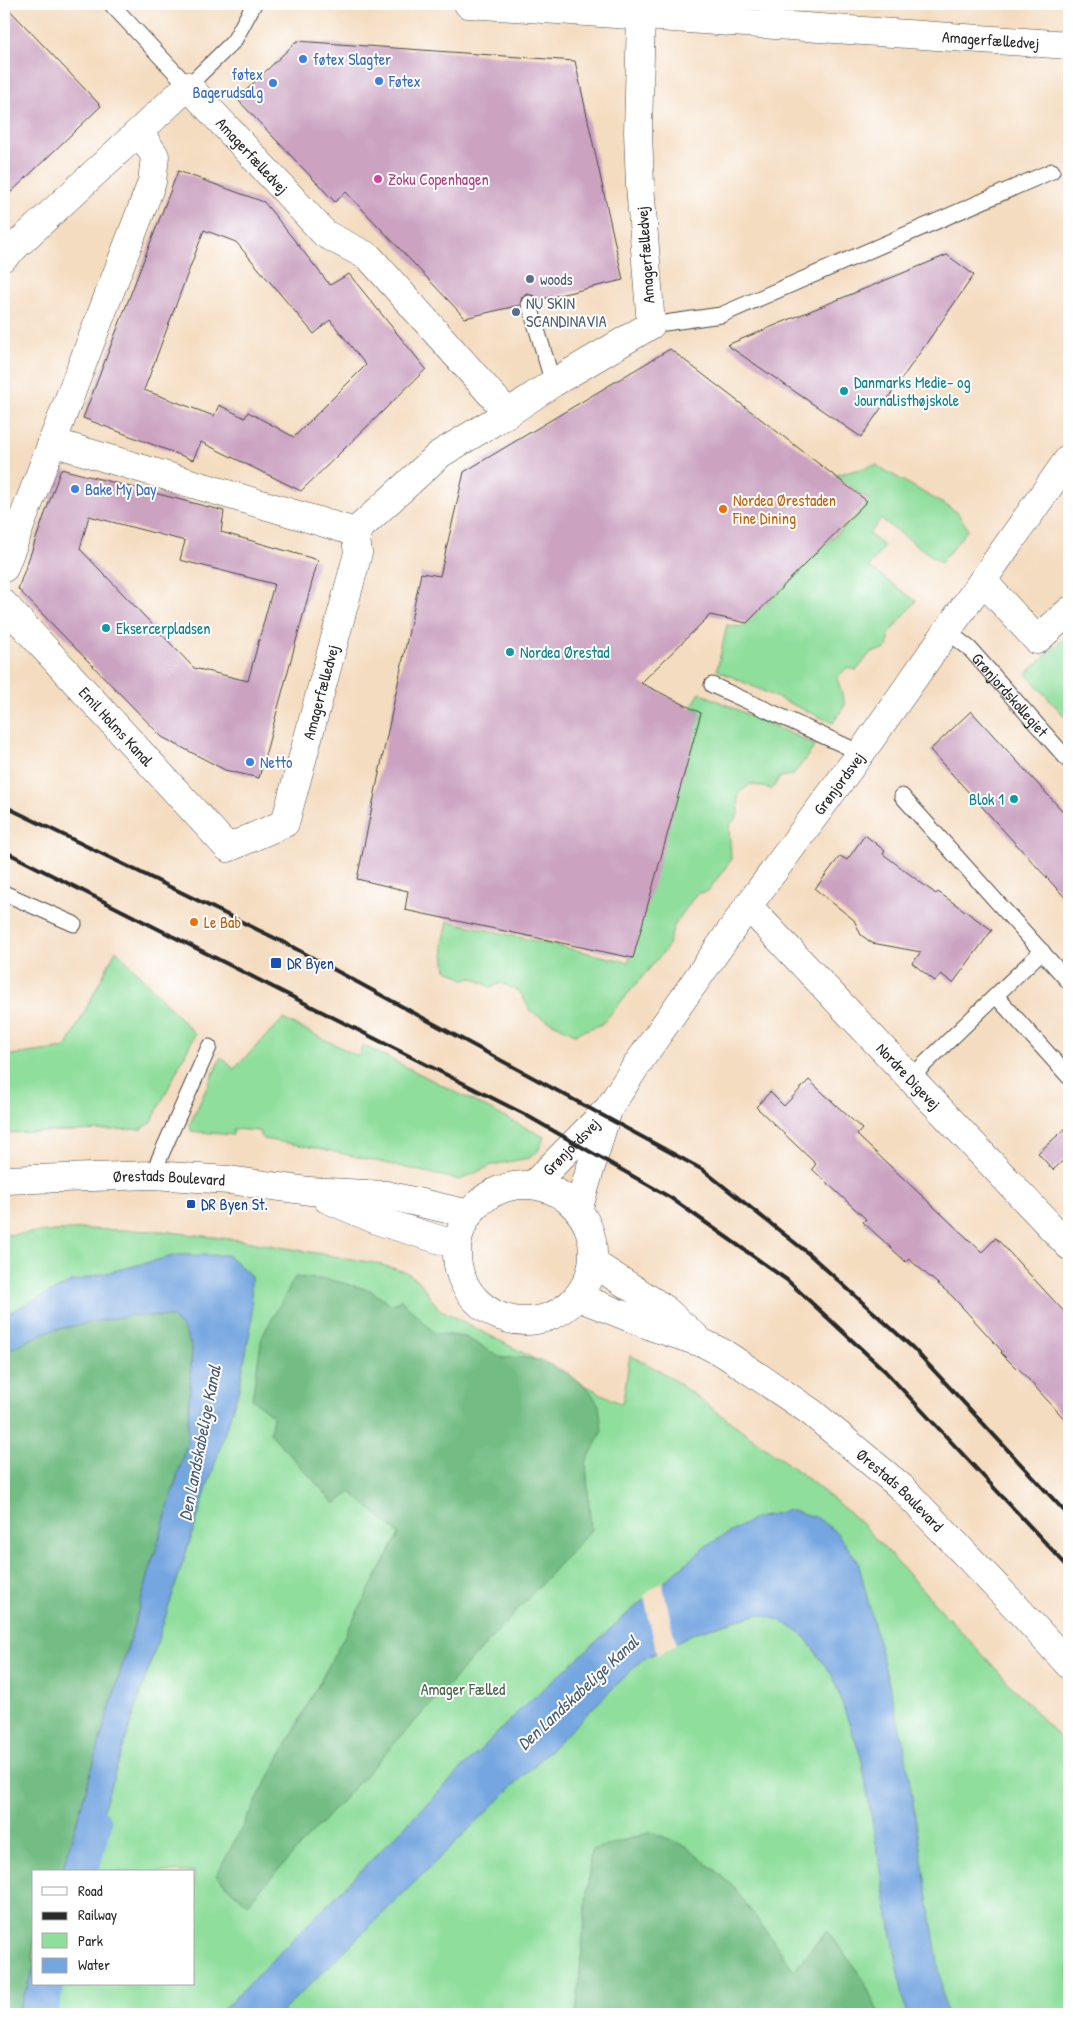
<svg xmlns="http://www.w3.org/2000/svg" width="1073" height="2018" font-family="'Patrick Hand',sans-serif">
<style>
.green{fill:#8fde9c;stroke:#5d8464;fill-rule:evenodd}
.forest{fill:#73bd84;stroke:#4f7458}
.water{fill:#75a6e0;stroke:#506886}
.pier{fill:#f4dcc0}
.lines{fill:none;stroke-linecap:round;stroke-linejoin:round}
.canal{stroke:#75a6e0;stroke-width:28}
.building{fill:#cba3c1;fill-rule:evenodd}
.service-casing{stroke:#494641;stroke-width:17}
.minor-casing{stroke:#494641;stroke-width:29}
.tertiary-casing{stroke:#494641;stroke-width:29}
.service{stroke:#fff;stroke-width:15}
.minor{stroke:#fff;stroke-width:28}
.tertiary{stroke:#fff;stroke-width:28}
.rail{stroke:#2b2b2b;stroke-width:4}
.shop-dot{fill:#3f7fe0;stroke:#fff;stroke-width:2}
.hotel-dot{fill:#d1479c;stroke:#fff;stroke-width:2}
.service-dot{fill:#5c6f8a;stroke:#fff;stroke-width:2}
.culture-dot{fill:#0f9aa8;stroke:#fff;stroke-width:2}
.food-dot{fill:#e8710a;stroke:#fff;stroke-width:2}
.transit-dot{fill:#1a4fb4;stroke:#fff;stroke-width:2}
.labels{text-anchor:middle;stroke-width:4;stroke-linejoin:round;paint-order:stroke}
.street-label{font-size:16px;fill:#2b2b2b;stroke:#fff}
.shop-label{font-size:16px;fill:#366cbe;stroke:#fff;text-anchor:start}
.hotel-label{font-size:16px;fill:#b23c85;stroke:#fff;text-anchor:start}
.service-label{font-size:16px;fill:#4e5e75;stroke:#fff;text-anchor:start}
.culture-label{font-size:16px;fill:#0d838f;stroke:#fff;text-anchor:start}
.food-label{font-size:16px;fill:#c56008;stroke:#fff;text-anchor:start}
.transit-label{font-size:16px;fill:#164399;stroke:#fff;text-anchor:start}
.park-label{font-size:16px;fill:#49614d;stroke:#fff}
.water-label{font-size:18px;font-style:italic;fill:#495c73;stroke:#fff}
</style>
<rect width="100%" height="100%" fill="#fff"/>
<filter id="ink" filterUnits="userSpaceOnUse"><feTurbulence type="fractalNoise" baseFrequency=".02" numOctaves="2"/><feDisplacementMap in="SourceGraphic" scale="10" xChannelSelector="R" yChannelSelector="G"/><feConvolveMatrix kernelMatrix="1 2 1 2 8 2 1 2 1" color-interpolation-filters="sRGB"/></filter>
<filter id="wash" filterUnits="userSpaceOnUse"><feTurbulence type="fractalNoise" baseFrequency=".0096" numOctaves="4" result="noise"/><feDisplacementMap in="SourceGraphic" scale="20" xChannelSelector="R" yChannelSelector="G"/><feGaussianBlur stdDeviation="1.12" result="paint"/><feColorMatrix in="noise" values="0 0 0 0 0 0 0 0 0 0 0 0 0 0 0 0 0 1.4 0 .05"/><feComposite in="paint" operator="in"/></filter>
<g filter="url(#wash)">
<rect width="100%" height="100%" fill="#f4dcc0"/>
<!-- green -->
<g class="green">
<path d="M876,465L957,512L968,529L941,563L881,519L869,534L884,546L869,567L916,601L890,632L888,645L884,650L871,652L857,670L847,668L837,678L845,705L833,723L717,670L727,625L742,627L870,501L836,475Z"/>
<path d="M1069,634V721L1026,674Z"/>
<path d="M700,693L816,745L793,775L780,777L772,789L750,784L738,794L739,814L729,826L731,860L708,891L696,894L674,926L667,948L602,1024L575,1034L531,1012L520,992L502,983L490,987L474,978L464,979L446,969L443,944L448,921L628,962L700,712L691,707Z"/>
<path d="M116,950L195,1034L151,1123L141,1129L4,1133V1056L66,1048Z"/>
<path d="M283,1019L358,1056L363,1045L544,1137L538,1151L529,1158L492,1165L460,1180L322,1149L264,1139L260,1136V1131L233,1129V1135L191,1131L190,1124L221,1057L234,1069Z"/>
<path d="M84,1229L161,1231L239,1240L375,1263L406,1272L419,1281L439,1309L621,1404L623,1401L630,1355L667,1375L807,1478L858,1520L1069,1748V2014H4V1235ZM34,1872H194V1984H34Z"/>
</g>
<!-- forest -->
<g class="forest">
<path d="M295,1277L331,1280L370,1290L391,1305L401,1300L435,1333L465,1337L502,1358L520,1357L543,1361L569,1374L590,1391L599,1405L602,1431L586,1463L591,1530L247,1904L216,1876L399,1534L351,1492L335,1504L270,1433L273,1416L252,1399L262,1337Z"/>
<path d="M130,1315L172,1317L184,1330L192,1348L187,1443L62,1872H34V1968L17,2014H4V1352L48,1331Z"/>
<path d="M652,1832L688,1847L733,1886L794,1970L827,1930L863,1979L879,2014H576L591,1850Z"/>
</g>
<!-- water -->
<g class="water">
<path d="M177,1255H228L251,1276L252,1321L239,1389L83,1872H62L187,1443L192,1348L184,1330L172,1317L130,1315L48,1331L4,1352V1315L74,1281Z"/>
<path d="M789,1510L816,1517L836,1532L858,1561L904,1745L946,2014H906L861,1757L832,1675L804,1636L782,1621L759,1614L696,1632L642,1660L280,2014H219L521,1709L626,1615L706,1546L753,1519Z"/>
<path d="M34,1968V1984H51L46,2002L45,2014H17Z"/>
</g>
<!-- pier -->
<path class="pier" d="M662,1581L676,1645L657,1655L644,1596Z"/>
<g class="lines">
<!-- canal -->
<g class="canal">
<path d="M84,1872L98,1823"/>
<path d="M45,2014L46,2002L51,1984"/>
</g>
</g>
<g id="blocks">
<!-- building -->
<g class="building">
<path d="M4,4L101,106L4,199Z"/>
<path d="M297,41L575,61L623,280L538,300L535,296L527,294L522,297L520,305L465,318L346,192L335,202L237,99Z"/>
<path d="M178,171L264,202L330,285L349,274L426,369L301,491L201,442L193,460L83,418ZM204,230L236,242L314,334L330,320L366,365L294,437L248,412L245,418L219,405L214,416L144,390Z"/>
<path d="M947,255L974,275L861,437L727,345Z"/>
<path d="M670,349L867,501L747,623L710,615L641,683L701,713L633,958L405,910L408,891L357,879L421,573L440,576L464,472Z"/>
<path d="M61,469L224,511L221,532L318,560L259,778L225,770L162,737L18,589ZM89,516L185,541L180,560L274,584L248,681L194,668L80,549Z"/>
<path d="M971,711L1069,818V902L930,750Z"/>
<path d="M865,835L885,851L883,854L936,894L938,892L992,930L953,983L941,974L935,981L912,963L921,952L872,943L861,935L854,920L815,889L840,856L847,860Z"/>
<path d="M809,1080L862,1129L857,1135L982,1252L996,1238L1069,1317V1424L1018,1368L1017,1369L1001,1353L1002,1351L952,1296L909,1259L906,1262L863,1222L866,1219L812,1169L816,1164L756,1107L770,1092L784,1106Z"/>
<path d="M1069,1125V1155L1053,1170L1038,1153Z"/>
</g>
</g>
</g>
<g filter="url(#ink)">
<use href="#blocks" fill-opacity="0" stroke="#494641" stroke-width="1"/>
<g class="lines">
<defs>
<g id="service">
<path d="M111,4L188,86L234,41L254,4"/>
<path d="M529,303L553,383"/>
<path d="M651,325L721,315L1052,171"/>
<path id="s1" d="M947,631L969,648L1069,761"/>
<path d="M712,685L861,753"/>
<path d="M902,796L1069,982"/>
<path d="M4,893L74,924"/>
<path d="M996,996L1069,1077"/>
<path d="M910,1078L1042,951"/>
<path d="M152,1175L209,1047"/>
</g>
<g id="minor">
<path id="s2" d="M4,257L188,86L325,234L369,257L508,413"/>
<path d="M52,442L355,532"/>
<path d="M355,532L440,454L508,413L553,383L651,325L640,185L638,132L641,16"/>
<path d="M4,568L152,182L155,156L140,133"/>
<path d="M983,581L1037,640L1069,611"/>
<path id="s3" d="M4,604L228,848L285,823L358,553L355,532"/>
<path id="s4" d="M748,906L1069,1246"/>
</g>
<g id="tertiary">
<path id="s5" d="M468,4L1069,45"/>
<path id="s6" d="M4,1180L152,1175L229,1180L309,1191L386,1195L469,1214"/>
<circle cx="525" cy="1253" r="68"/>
<path id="s7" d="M533,1185L609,1108L638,1063L748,906L861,753L1069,458"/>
<path d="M327,1199L379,1221L457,1245"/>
<path d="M578,1210L607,1113"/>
<path d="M593,1263L662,1307L697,1338"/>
<path id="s8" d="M578,1297L656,1328L705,1344L725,1354L811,1412L901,1487L1014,1605L1069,1665"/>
</g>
</defs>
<!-- service casing -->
<use href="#service" class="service-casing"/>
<!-- minor casing -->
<use href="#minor" class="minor-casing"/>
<!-- tertiary casing -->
<use href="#tertiary" class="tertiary-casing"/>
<!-- service -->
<use href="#service" class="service"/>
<!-- minor -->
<use href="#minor" class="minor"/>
<!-- tertiary -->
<use href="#tertiary" class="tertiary"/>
<!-- rail -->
<g class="rail">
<path d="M4,806L287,944L703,1170L809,1254L913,1348L1069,1516"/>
<path d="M4,851L524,1114L671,1198L787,1280L885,1371L1069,1568"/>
</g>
</g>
</g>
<!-- markers -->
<g class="shop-dot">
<circle cx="303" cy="59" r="5"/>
<circle cx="379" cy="81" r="5"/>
<circle cx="273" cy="83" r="5"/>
<circle cx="75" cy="489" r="5"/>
<circle cx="250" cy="762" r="5"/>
</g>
<circle class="hotel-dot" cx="378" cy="179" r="5"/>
<g class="service-dot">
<circle cx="530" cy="279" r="5"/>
<circle cx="516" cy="312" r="5"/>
</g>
<g class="culture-dot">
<circle cx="844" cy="391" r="5"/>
<circle cx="106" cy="628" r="5"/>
<circle cx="510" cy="652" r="5"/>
<circle cx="1014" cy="799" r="5"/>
</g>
<g class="food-dot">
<circle cx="723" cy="509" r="5"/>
<circle cx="194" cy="922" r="5"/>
</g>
<g class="transit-dot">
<rect x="270" y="957" width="12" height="12" rx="2.5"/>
<rect x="186" y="1199" width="10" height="10" rx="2.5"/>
</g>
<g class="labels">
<!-- street labels -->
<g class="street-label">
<text dy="6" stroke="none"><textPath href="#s5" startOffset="524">Amagerfælledvej</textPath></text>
<text dy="6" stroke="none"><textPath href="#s2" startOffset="346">Amagerfælledvej</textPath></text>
<text transform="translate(645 255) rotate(-94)" y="6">Amagerfælledvej</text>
<text dy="6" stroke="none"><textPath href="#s3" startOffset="529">Amagerfælledvej</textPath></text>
<text dy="6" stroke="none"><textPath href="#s1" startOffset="90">Grønjordskollegiet</textPath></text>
<text dy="6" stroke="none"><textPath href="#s3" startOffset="166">Emil Holms Kanal</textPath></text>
<text dy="6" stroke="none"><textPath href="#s7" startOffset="506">Grønjordsvej</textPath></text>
<text dy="6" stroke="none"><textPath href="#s4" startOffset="234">Nordre Digevej</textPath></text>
<text dy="6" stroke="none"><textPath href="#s7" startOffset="54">Grønjordsvej</textPath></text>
<text dy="6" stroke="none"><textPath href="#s6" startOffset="165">Ørestads Boulevard</textPath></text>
<text dy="6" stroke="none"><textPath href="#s8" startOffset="380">Ørestads Boulevard</textPath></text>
</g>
<!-- shop labels -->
<g class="shop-label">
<text x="313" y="65">føtex Slagter</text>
<text x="263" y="80" text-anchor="end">føtex<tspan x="263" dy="18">Bagerudsalg</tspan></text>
<text x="389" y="87">Føtex</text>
<text x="85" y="495">Bake My Day</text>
<text x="260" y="768">Netto</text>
</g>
<!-- hotel labels -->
<g class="hotel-label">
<text x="388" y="185">Zoku Copenhagen</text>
</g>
<!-- service labels -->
<g class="service-label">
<text x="540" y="285">woods</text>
<text x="526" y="309">NU SKIN<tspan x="526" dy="18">SCANDINAVIA</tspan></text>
</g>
<!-- culture labels -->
<g class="culture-label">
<text x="854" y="388">Danmarks Medie- og<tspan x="854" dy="18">Journalisthøjskole</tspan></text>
<text x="116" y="634">Eksercerpladsen</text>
<text x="520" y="658">Nordea Ørestad</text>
<text x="1004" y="805" text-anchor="end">Blok 1</text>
</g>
<!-- food labels -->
<g class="food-label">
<text x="733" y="506">Nordea Ørestaden<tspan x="733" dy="18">Fine Dining</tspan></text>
<text x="204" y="928">Le Bab</text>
</g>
<!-- transit labels -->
<g class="transit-label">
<text x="287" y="969">DR Byen</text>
<text x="201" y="1210">DR Byen St.</text>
</g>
<!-- park labels -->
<g class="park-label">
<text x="463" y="1695">Amager Fælled</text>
</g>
<!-- water labels -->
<g class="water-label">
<text transform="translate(200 1443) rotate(-79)" y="6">Den Landskabelige Kanal</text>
<text transform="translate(578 1693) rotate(-43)" y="6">Den Landskabelige Kanal</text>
</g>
</g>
<!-- margin -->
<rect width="1073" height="2018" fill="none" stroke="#fff" stroke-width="20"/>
<!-- legend -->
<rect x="32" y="1870" width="162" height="115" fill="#ffffff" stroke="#aaaaaa"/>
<rect x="42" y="1887" width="25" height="8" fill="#ffffff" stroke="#aaaaaa"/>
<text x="78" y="1896" font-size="15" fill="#2b2b2b">Road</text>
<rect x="42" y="1912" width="25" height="8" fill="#2b2b2b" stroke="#aaaaaa"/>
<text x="78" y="1920" font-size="15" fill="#2b2b2b">Railway</text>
<rect x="42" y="1933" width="25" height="15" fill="#8fde9c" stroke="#aaaaaa"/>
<text x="78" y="1946" font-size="15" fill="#2b2b2b">Park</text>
<rect x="42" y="1958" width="25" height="15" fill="#75a6e0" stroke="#aaaaaa"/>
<text x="78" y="1970" font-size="15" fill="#2b2b2b">Water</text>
</svg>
